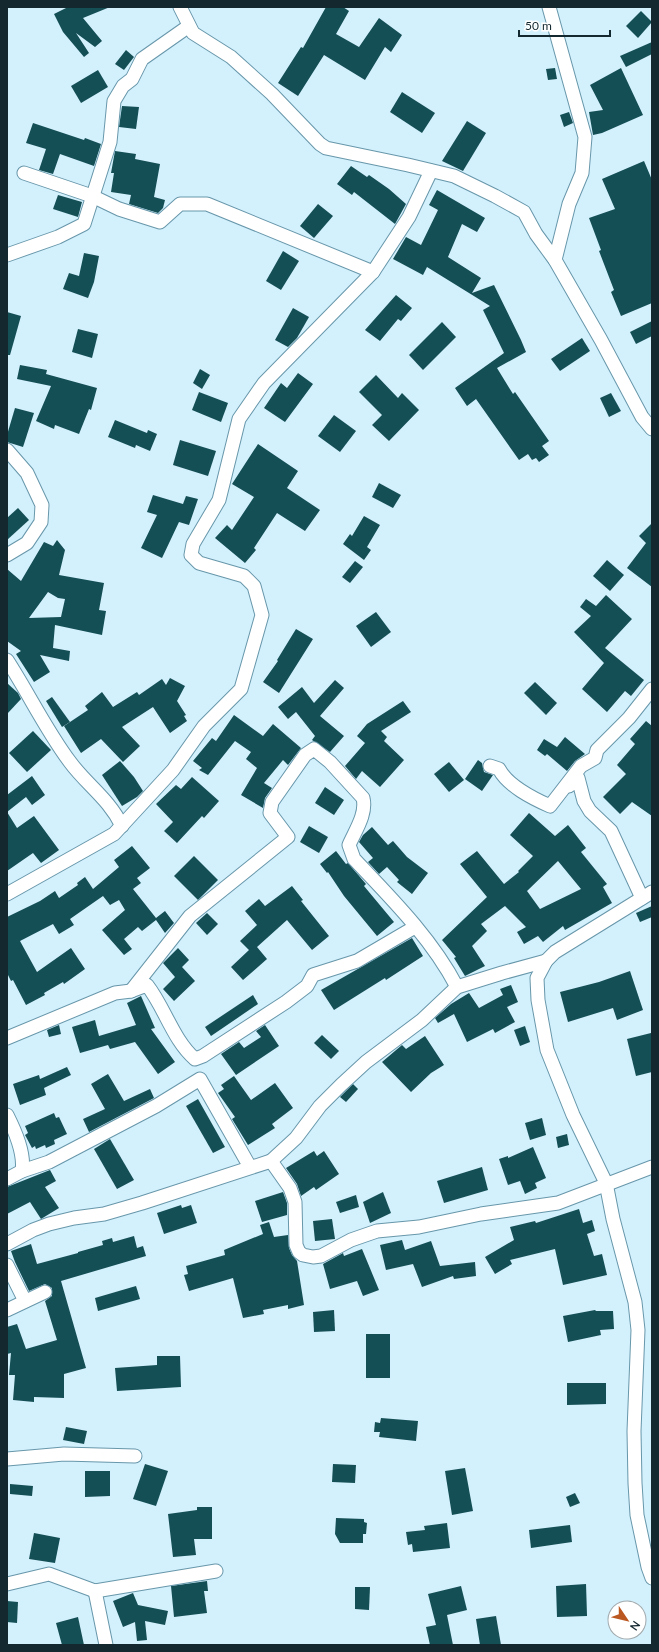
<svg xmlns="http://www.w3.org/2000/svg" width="659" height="1652" font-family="Lato,sans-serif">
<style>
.building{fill:#144f55;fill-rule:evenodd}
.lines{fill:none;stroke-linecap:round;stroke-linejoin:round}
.minor-casing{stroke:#6797aa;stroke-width:15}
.minor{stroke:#fff;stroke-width:13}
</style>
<rect width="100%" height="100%" fill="#d3f0fd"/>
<!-- building -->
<g class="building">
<path d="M68,7H110L83,18L102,41L95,47L76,33L89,53L84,57L63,32L54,14Z"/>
<path d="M326,7H343L349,11L336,34L359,47L379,18L402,35L391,52L385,47L365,80L324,55L298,96L278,83L301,47L303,48Z"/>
<path d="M641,11L652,22L638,38L626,26Z"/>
<path d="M652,42V54L626,67L620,56Z"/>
<path d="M126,50L134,57L124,70L115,64Z"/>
<path d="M555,68L557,79L548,80L546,69Z"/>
<path d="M621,68L643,115L602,133L593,135L589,112L603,110L590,85Z"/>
<path d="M98,70L108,87L81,103L71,86Z"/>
<path d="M402,92L435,113L422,133L390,112Z"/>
<path d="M122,106L139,107L136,129L119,127Z"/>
<path d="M569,112L573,123L564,127L560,115Z"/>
<path d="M467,121L486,133L463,171L442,161Z"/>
<path d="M33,123L84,140L85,138L101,144L94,166L60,154L53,174L39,170L46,149L26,143Z"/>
<path d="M115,151L136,154L135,159L160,164L154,197L165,200L163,208L158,213L129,204L131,195L111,192L114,173H111Z"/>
<path d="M644,161L652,180V303L621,316L611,292L614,290L599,251L601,250L589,218L615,209L602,179Z"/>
<path d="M351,166L367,177L369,175L389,189L406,204L395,224L354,192L352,195L337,184Z"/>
<path d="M437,190L485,218L477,232L462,224L448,257L481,278L472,293L494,285L521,340L526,352L497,368L513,394L515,392L549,441L542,446L549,455L539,462L536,458L532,460L528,454L519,460L476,399L467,406L455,388L504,353L483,310L490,306L427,267L423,275L393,259L406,237L421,245L438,210L429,205Z"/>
<path d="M58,195L82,202L78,217L53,209Z"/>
<path d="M318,204L333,216L314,238L300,226Z"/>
<path d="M283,251L299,261L281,290L266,281Z"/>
<path d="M84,253L99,256L94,282L88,298L63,289L69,273L79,276Z"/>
<path d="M396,295L412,308L401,321L398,319L380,341L365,330Z"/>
<path d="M293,308L309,317L297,338L288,347L275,340Z"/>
<path d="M7,312L21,316L10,355H7Z"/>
<path d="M652,321V336L636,344L630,332Z"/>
<path d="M442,322L456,337L423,370L409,355Z"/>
<path d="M78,329L98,334L92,358L72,352Z"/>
<path d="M582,338L590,351L560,371L551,359Z"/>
<path d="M20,365L47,370L46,374L97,388L91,410L89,409L79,434L55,425L54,429L36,421L51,386L17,379Z"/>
<path d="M200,369L210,375L202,389L193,383Z"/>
<path d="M298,373L313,384L285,422L264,408L281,383L287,388Z"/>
<path d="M376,375L398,398L402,393L419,410L389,441L372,425L382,415L359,392Z"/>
<path d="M199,392L228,403L221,422L192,410Z"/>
<path d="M611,393L621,411L609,417L600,398Z"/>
<path d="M15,408L34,413L23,447L7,442V435Z"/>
<path d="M334,415L356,431L340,452L318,436Z"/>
<path d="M115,420L147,433L148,430L157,434L150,451L136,445L135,448L108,437Z"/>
<path d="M180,440L216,451L208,476L173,465Z"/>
<path d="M258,444L298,471L287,488L320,510L305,531L277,513L254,548L256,550L245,563L215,538L227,525L232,530L254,497L232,484Z"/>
<path d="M379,483L401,495L393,508L372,497Z"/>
<path d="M153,495L183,504L186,496L198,499L189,525L179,522L162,558L141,548L157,515L147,512Z"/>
<path d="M18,508L29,520L7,540V518Z"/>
<path d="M364,516L380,525L367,547L371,550L364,560L343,544L350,534L352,536Z"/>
<path d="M652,523V587L627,568L646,543L639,536Z"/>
<path d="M57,540L65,550L59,575L104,583L99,610L106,611L102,635L55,625L53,648L70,651L69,661L40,655L50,672L34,682L16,654L21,651L7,641V569L21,581L44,542L53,546ZM48,592L58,598L65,599L61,617L29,618Z"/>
<path d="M607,560L624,575L610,591L593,576Z"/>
<path d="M355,561L363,567L350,583L342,577Z"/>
<path d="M606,595L632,619L605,648L644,680L631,696L625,691L607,712L582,689L604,663L574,632L591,616L580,607L586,599L596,606Z"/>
<path d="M376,612L391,632L371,647L356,626Z"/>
<path d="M296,629L313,639L279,693L263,682L278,661L277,660Z"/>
<path d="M170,678L185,686L177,701L186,715L184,716L187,721L170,733L153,707L122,727L140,746L123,762L101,739L81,753L64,726L88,710L85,706L102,692L113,707L137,692L139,695L162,679L166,685Z"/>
<path d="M335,680L344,688L320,716L344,736L330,752L312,740L315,736L296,712L288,719L278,707L302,687L314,703Z"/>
<path d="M535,682L557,703L546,715L524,693Z"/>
<path d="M7,683L18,693L21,699L7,714Z"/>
<path d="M52,697L70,722L62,727L46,701Z"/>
<path d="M403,701L411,712L381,731L387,737L384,741L404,760L380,787L362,771L356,779L345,766L365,743L357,736L367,724Z"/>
<path d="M234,715L263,736L273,724L301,748L288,765L283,760L264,783L272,788L265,798L263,808L241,795L257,768L246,759L251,752L235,741L208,775L199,770L202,768L193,761L212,738L216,741Z"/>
<path d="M646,721L652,726V816L632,802L620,814L603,797L626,774L617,765L635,744L630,739Z"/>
<path d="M33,731L51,750L27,772L9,753Z"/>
<path d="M565,737L585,754L575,761L567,771L547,754L545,756L537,750L544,739L557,747Z"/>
<path d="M478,760L482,763L484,772L493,775L482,791L465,779Z"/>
<path d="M120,761L134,777L143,791L137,797L122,806L102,775Z"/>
<path d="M449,762L464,780L449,792L434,774Z"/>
<path d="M32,776L45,795L32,805L26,797L7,812V795Z"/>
<path d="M192,777L219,801L204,818L202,816L177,843L164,831L173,822L156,804L176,785L181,789Z"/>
<path d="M325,787L344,800L334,815L315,803Z"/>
<path d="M7,812L17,828L34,816L59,850L41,863L33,853L7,871Z"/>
<path d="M529,813L555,836L568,825L586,848L581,852L607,884L603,887L612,903L565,930L563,926L543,942L538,936L524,944L517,932L526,927L505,906L481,924L487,931L472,946L485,966L465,976L454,958L456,957L442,940L487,897L460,864L477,851L504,884L519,872L518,871L533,856L510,835ZM558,861L581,889L540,909L527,891Z"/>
<path d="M309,826L328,837L319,853L300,842Z"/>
<path d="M372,827L388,845L393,841L407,857L428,873L412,894L397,882L399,880L387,867L379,874L368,862L373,858L359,842L363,835Z"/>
<path d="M132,846L150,868L137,878L141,883L133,889L156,918L165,911L174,923L165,933L156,920L142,931L138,927L124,939L132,949L124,955L102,930L125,910L119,900L110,905L103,896L70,919L74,925L59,934L53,924L20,941L37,972L71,948L85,969L64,984L63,982L44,993L45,995L26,1005L13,980L11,981L7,973V917L40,901L55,891L59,898L78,885L77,883L85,877L93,889L119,867L114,860Z"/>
<path d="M336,851L346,864L348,863L366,884L364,886L394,922L377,936L344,896L328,872L327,873L320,864Z"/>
<path d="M194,856L218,880L198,900L174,876Z"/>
<path d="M292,886L303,900L301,901L329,936L312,950L287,920L257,947L267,959L243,980L231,967L249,950L240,941L257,925L245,911L259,899L265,906Z"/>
<path d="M652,906V917L640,922L636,913Z"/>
<path d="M207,913L218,924L207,935L196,923Z"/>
<path d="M412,938L423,956L386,980L385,978L334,1010L321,990Z"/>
<path d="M178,948L189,960L182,967L195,981L174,1001L163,989L175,977L163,963Z"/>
<path d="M630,971L643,1010L617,1020L613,1008L568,1022L560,992L599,982Z"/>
<path d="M511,985L518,1002L507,1007L515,1022L495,1033L493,1029L467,1042L454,1014L438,1023L435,1018L451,1004L469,993L479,1008L503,995L500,989Z"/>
<path d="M253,995L258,1004L211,1036L205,1027Z"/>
<path d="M141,996L155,1028L151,1029L175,1062L158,1074L135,1042L110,1049L108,1045L80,1053L72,1027L95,1020L99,1036L136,1025L127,1003Z"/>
<path d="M59,1025L61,1034L49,1037L47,1030Z"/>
<path d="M265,1025L279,1046L236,1075L221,1054L239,1042L244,1048L261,1037L256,1031Z"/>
<path d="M525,1026L530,1042L520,1046L514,1030Z"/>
<path d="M651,1033L652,1072L636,1076L627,1039Z"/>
<path d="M322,1035L339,1051L331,1059L314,1043Z"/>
<path d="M425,1036L444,1065L431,1073L411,1092L382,1062L402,1045L406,1049Z"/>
<path d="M67,1067L71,1075L44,1088L46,1095L20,1105L13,1084L39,1075L40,1079Z"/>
<path d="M108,1074L124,1101L150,1089L154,1098L89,1132L83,1119L105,1109L91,1084Z"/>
<path d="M234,1076L251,1100L275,1083L293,1108L272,1124L275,1128L248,1145L232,1119L235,1117L218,1093L224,1089L221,1085Z"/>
<path d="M353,1084L358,1089L346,1102L340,1097Z"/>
<path d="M198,1099L225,1147L213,1153L186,1106Z"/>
<path d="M54,1113L56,1118L59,1117L67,1134L54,1140L55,1144L46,1148L45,1145L36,1149L35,1146L32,1148L25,1135L28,1133L25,1126Z"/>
<path d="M542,1118L546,1135L530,1140L525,1123Z"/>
<path d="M567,1134L569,1145L558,1148L556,1137Z"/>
<path d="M110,1139L134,1180L117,1189L94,1149Z"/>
<path d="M533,1147L546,1178L535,1183L537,1188L525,1194L520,1181L508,1185L499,1159L508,1156V1158Z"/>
<path d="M314,1151L317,1156L324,1151L339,1174L316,1190L314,1187L301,1196L297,1184L286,1168Z"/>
<path d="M482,1167L488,1190L444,1203L437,1181Z"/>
<path d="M50,1170L56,1181L45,1187L59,1208L41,1219L30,1202L7,1214V1187Z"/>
<path d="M283,1192L287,1203V1215L262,1222L255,1201Z"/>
<path d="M383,1192L391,1213L370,1223L363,1202Z"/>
<path d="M356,1195L359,1207L340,1213L336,1202Z"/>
<path d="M181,1205L182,1208L191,1205L197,1223L164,1234L157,1213Z"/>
<path d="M579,1209L583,1223L592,1220L595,1231L587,1234L594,1256L602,1254L607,1275L563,1285L555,1249L510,1260L512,1264L495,1274L485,1257L514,1240L510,1227L535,1221L536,1223Z"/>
<path d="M332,1219L335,1239L315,1241L313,1221Z"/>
<path d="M269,1222L274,1237L288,1235L289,1248L292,1255L297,1261L304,1305L288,1309V1305L263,1310L264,1314L243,1318L233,1278L189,1291L184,1275L188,1274L186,1266L225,1255L224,1250L263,1234L260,1225Z"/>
<path d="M134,1236L137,1248L143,1246L146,1256L61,1281L86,1368L64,1374V1398L34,1397V1402L13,1400L15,1375H9L11,1353L7,1354V1327L17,1324L26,1349L57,1340L45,1301L52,1296V1288L45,1284L29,1291L15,1262L11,1251L31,1244L37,1264L78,1253V1252L103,1245L102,1241L112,1238L113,1242Z"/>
<path d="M402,1240L405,1250L431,1241L440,1266L475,1262L476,1276L454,1279L453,1276L422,1287L413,1264L386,1270L380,1245Z"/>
<path d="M362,1249L379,1290L363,1296L357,1281L330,1289L323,1264L343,1253L344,1256Z"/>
<path d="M136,1286L140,1299L98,1311L95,1298Z"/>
<path d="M334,1310L335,1331L314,1332L313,1312Z"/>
<path d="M595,1310L596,1311H613L614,1329L600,1330L601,1335L568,1342L563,1316Z"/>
<rect x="366" y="1334" width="24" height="44"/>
<path d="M157,1356H180L181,1387L117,1391L115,1368L157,1365Z"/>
<path d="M567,1383H606V1404L567,1405Z"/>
<path d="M381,1418L418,1421L416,1441L379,1437L380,1432H374L375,1422L380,1423Z"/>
<path d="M66,1427L87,1431L84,1444L63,1440Z"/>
<path d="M145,1464L168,1471L156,1506L133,1499Z"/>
<path d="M333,1464L356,1465L355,1483L332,1482Z"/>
<path d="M465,1468L473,1511L452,1515L445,1471Z"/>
<path d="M85,1471H110V1496L85,1497Z"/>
<path d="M10,1484L33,1486L32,1496L10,1494Z"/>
<path d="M575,1493L580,1503L570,1507L566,1497Z"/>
<path d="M197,1507H212V1539H194L196,1555L173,1557L168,1514L197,1510Z"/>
<path d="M336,1518L364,1519V1522L367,1523L366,1534H363V1543H340L335,1534Z"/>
<path d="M447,1523L450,1548L413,1552L412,1544L408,1545L406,1532L425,1530L424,1526Z"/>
<path d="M570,1525L572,1542L531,1548L529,1530Z"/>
<path d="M34,1533L60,1538L55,1563L29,1559Z"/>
<path d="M207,1581L208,1591H204L207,1613L174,1617L171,1586Z"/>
<path d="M586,1584L587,1616L557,1617L556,1586Z"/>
<path d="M461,1586L467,1610L447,1615L453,1645H430L426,1627L436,1625L428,1594Z"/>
<path d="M355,1587H370L369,1610L355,1609Z"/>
<path d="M133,1593L138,1605L168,1611L165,1625L145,1621L147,1640L137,1641L135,1622L123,1627L113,1601Z"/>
<path d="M7,1601L18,1602L17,1623L7,1622Z"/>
<path d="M496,1616L501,1645H480L476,1619Z"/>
<path d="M78,1617L84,1645H62L56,1623Z"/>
</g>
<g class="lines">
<defs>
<g id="minor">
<path d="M180,7L193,33L231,57L272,94L320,144L326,148L408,165L454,176L495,196L524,212L536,234L555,260L601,340L642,417L652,429"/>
<path d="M549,7L585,137L582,173L569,204L555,260"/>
<path d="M24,173L92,196L119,209L160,222L180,204H207L373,272"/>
<path d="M7,255L58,237L84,224L110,142L114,101L123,86L132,79L142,59L189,26"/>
<path d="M7,450L27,473L42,505L41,522L27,543L7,555"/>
<path d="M7,660C29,694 46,730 70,762C87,785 109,799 122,826"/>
<path d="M490,766L499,769C508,786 532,798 550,806L581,766L595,758L597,750L629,718L652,689"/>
<path d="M569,786L578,778L584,801L590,811L611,831L642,898"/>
<path d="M652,892L555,952L546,961L537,978L538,1000L547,1050L573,1115L606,1183L613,1219L635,1302L638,1330L634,1431L635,1483L637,1515L648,1567L652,1578"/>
<path d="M7,894L114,834L173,770L204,726L241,689L262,615L254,586L244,576L199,563L191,555L193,544L219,500L239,419L264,383L373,272L409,217L431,171"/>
<path d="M131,991L190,916L288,837L270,813L272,802L305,755L314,749L330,762L363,798C367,814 355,831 349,845L354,859C392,899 432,939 457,987"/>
<path d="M7,1038L115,993L131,991L147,985C165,1008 173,1040 195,1059L203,1056L286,1002L307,986L313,975L357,961L415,927"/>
<path d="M7,1115C15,1131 25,1153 22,1171"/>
<path d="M271,1161L290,1188L295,1202L296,1245L299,1252L303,1255L313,1257L321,1256L351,1240L377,1231L419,1227L481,1214L558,1203L652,1167"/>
<path d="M7,1179L22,1171L49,1162L156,1106L200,1079L250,1167"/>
<path d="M7,1244L33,1230L49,1224L74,1218L104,1214L142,1203L271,1161L296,1138L320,1106L341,1085L366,1062L422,1020L457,987L502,973L546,961"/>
<path d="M7,1265L25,1301"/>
<path d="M7,1310L45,1292"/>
<path d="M7,1459L64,1454L135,1456"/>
<path d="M7,1584L49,1574L95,1591L216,1571"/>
<path d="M95,1591L106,1645"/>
</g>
</defs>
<!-- minor casing -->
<use href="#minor" class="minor-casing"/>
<!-- minor -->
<use href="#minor" class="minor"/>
</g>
<!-- border -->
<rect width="659" height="1652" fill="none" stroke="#142830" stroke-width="16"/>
<!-- north arrow -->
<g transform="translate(627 1620) rotate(125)"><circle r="19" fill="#ffffff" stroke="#a1a9ac"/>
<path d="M0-3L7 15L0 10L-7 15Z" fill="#bb5721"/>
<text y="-6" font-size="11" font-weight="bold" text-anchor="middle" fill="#142830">N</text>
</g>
<!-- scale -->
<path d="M519 30v6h91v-6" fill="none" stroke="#142830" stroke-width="2"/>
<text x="525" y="30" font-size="12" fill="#142830" stroke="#ffffff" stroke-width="3" paint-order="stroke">50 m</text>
</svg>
